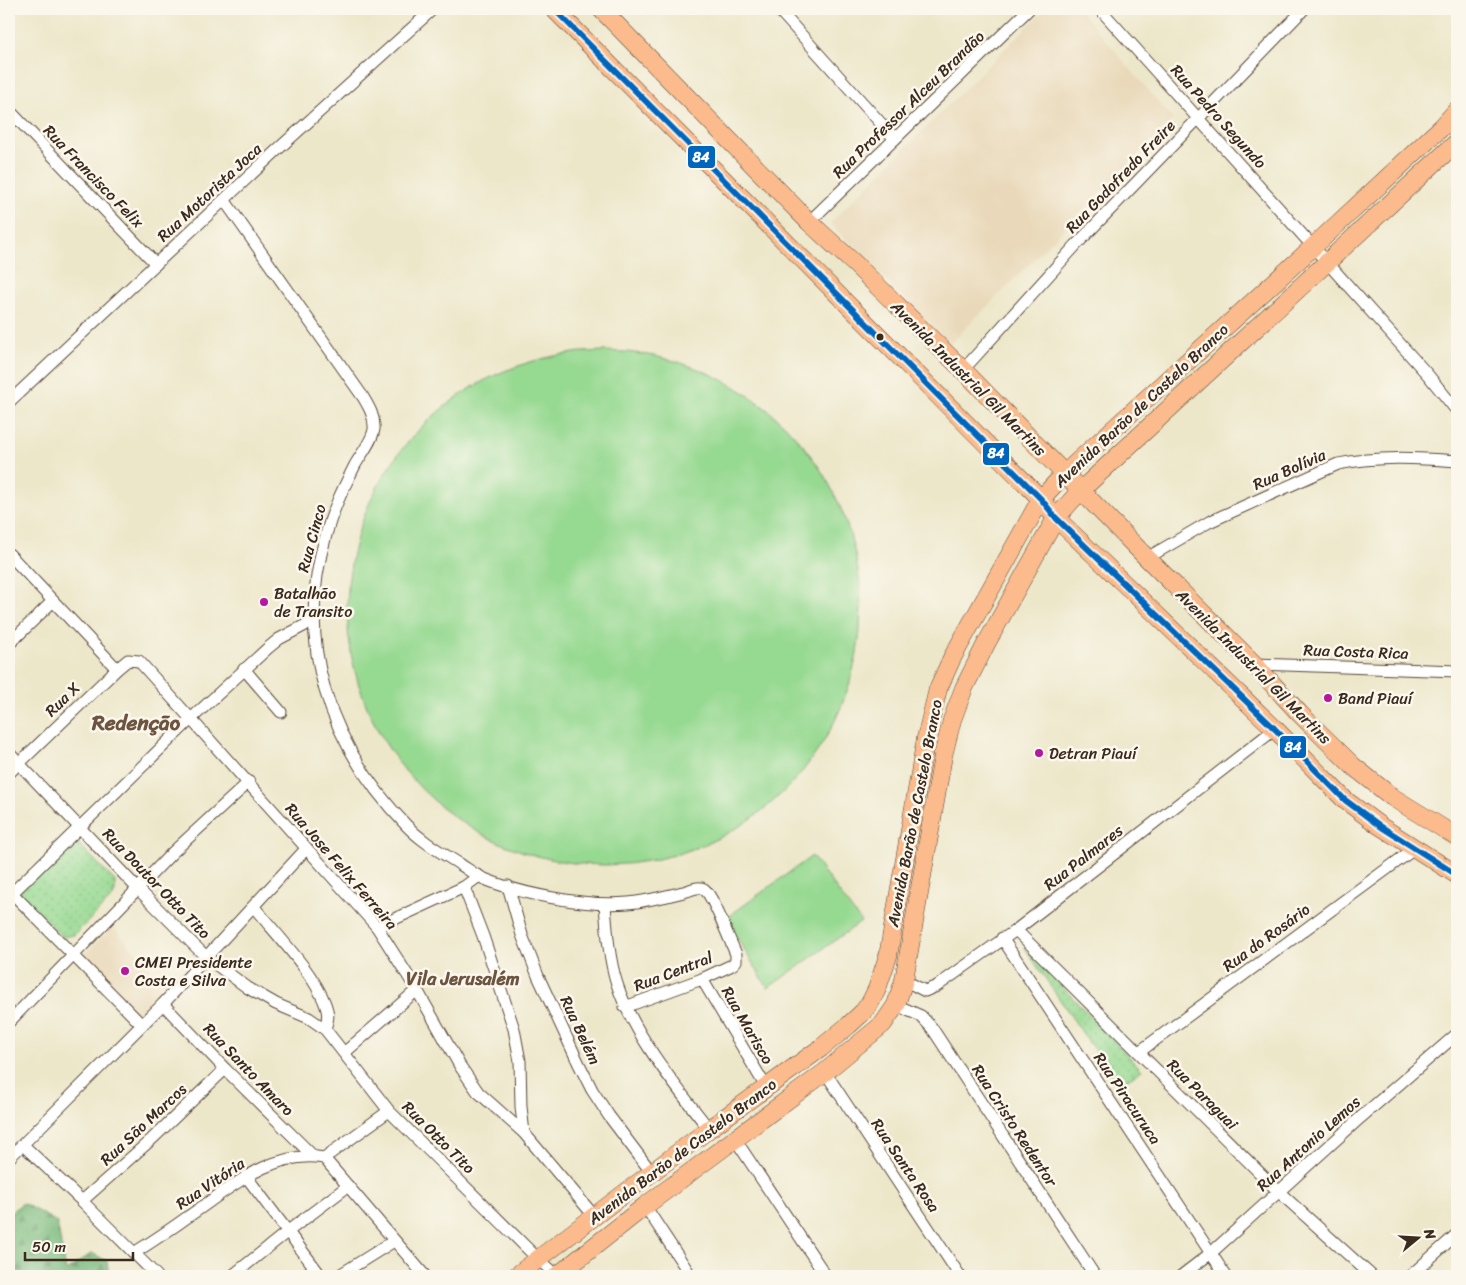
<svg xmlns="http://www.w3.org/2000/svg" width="1466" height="1285" font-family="Sriracha,sans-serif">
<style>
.built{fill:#e9d9ba}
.forest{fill:url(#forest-firs);stroke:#5a724c}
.park{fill:url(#park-dots);stroke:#688258}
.garden{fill:#96d991;stroke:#688258}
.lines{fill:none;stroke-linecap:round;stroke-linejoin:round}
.stream{stroke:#4eb6cc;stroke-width:4.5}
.street-casing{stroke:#564638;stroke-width:13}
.primary-casing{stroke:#564638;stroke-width:19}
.street{stroke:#fff;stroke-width:11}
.primary{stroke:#fbbb8d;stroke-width:18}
.bus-1-casing{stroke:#fbf7ec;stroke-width:10}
.bus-1{stroke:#0065bd;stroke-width:6}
.bus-dot{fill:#3b2a1e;stroke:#fbf7ec;stroke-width:2}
.poi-dot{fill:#b5179e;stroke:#fbf7ec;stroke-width:2}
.labels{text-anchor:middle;stroke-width:5;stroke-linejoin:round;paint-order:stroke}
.street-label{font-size:16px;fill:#3b2a1e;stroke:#fbf7ec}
.poi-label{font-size:16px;fill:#3b2a1e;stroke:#fbf7ec;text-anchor:start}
.neighbourhood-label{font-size:18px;font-weight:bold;fill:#6d5440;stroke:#fbf7ec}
.district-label{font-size:21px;font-weight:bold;fill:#6d5440;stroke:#fbf7ec}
.line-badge{stroke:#fbf7ec;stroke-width:2}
.badge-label{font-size:14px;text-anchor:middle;font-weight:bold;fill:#fff}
</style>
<defs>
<pattern id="forest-firs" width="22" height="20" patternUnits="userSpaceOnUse" patternTransform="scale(1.25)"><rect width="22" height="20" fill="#78b97b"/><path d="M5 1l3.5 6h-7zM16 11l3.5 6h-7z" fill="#649764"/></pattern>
<pattern id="park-dots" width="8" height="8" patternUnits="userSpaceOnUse" patternTransform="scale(1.25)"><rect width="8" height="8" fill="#96d991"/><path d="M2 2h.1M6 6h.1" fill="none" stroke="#82ba7d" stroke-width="1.8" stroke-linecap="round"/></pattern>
</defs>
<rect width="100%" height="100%" fill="#fbf7ec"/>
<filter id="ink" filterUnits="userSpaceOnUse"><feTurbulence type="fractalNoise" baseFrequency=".02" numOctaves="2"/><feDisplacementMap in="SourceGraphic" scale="10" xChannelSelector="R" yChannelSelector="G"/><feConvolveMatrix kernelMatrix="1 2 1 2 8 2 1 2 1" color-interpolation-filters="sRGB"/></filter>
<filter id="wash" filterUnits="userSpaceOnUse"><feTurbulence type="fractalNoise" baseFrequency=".0096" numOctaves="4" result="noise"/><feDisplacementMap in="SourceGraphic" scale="20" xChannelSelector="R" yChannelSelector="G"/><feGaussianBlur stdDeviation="1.12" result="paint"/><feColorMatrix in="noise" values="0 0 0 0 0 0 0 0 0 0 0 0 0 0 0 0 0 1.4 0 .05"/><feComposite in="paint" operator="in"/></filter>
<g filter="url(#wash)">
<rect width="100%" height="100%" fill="#ede7ca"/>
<!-- built -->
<g class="built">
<path d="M1045,9H1079L1173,119L950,344L830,223Z"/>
<path d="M113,927L167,986L137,1014L83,955Z"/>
</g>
<!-- forest -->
<path class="forest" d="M23,1203L57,1222L66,1271L92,1253L107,1261L109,1276H9V1213Z"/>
<!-- park -->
<g class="park">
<path d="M74,839L115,881V891L113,897L74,935L62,937L19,893Z"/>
<path d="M1024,947L1142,1070L1118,1085Z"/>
</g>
<!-- garden -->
<g class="garden">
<circle cx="604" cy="608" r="257"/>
<path d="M812,856L861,922L768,988L725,919Z"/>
</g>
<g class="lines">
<!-- stream -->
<path class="stream" d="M9,1272L14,1276"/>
</g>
</g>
<g filter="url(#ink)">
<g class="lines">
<defs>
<g id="street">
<path d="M778,9L895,139"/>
<path d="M1100,9L1428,375L1457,411"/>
<path d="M9,110L156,264"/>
<path d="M225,201L363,397C369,407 375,417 374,429C373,440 359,457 354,467C343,489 332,511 326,535C294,643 329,745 406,825C421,841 439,851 458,863C465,867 472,873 480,877C518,894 587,907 628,903C648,901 667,896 687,891C692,889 699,886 704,889C713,895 730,942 736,954V961L732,965L702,979L625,1007"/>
<path d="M809,222L1029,9"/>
<path d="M963,370L1076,245L1304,9"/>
<path d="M9,402L276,151L433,9"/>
<path d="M9,554L117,669"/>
<path d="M1147,558L1209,522L1338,464C1378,456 1417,458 1457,461"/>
<path d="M9,644L53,601"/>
<path d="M1254,664L1457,671"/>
<path d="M244,669L281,712"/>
<path d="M9,753L137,888L206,957L248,988L276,1004L309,1018L325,1029L389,1111L539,1260L558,1276"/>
<path d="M9,773L117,669L128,660L139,661L377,927L417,990L460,1066L478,1092L524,1133L595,1217"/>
<path d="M479,876L464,887L483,936L514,1029L520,1061L521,1107L524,1133"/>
<path d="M508,886L522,935L538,976L578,1062L592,1090L609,1116L652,1173"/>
<path d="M12,893L142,1025"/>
<path d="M9,896L192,718L268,648L279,639L313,621"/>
<path d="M605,905C607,932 609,959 617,984C633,1034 677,1088 709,1129"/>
<path d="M254,907C275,933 319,978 327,1010C329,1017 327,1022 325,1029"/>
<path d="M377,927L464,887"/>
<path d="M1016,930L1279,1192L1372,1276"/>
<path d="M1002,938L1226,1276"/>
<path d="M702,979L766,1087"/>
<path d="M904,980L925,991L937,986L1016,930L1275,729"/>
<path d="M163,1004L225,1069L312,1155"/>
<path d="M896,1005L921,1016L932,1028L1095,1276"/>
<path d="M9,1022L173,852L249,782"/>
<path d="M1139,1052L1414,849"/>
<path d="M344,1053L417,990"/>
<path d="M825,1072L960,1276"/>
<path d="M735,1139L826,1276"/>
<path d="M23,1145L82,1201L157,1276"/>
<path d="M9,1158L163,1004L306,849"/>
<path d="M324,1158L389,1111"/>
<path d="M246,1176L321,1276"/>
<path d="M82,1201L152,1139L225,1069"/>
<path d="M645,1206L691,1276"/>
<path d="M134,1253C153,1241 171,1229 189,1216C229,1189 272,1149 324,1158L425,1276"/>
<path d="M232,1276L287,1232L348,1186"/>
<path d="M304,1276L314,1268"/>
<path d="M338,1276L394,1241"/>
<path d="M1181,1276L1211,1253L1360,1118L1457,1034"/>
<path d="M1410,1276L1457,1234"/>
</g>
<g id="primary">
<path d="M554,9L1041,499L1056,518L1275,729L1345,800L1380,826L1457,875"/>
<path d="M601,9L809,222L856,265L963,370L1147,558L1254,664L1300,714L1353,766L1392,797L1457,837"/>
<path d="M516,1276L709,1129L821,1048L849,1025L863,1012L870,1003L877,989L888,956L926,738L938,689L952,658L1041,499L1064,474L1314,246L1442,127L1457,110"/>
<path d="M557,1276L645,1206L825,1072L883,1024L896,1005L904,980L943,756L952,720L964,688L986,644L1056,518L1080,491L1457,142"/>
</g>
</defs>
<!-- street casing -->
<use href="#street" class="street-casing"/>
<!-- primary casing -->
<use href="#primary" class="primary-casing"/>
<!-- street -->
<use href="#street" class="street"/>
<!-- primary -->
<use href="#primary" class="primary"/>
<defs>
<path id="bus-1" d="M554,9L1041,499L1056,518L1275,729L1345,800L1380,826L1457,875"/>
</defs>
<!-- bus-1 casing -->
<use href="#bus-1" class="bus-1-casing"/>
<!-- bus-1 -->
<use href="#bus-1" class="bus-1"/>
</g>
</g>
<!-- markers -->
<circle class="bus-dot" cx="880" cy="337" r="4.5"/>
<g class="poi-dot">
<circle cx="264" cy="602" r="5"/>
<circle cx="1328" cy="698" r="5"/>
<circle cx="1039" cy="753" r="5"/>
<circle cx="125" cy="971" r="5"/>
</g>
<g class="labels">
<!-- street labels -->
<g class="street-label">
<text transform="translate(908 104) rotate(-44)" y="6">Rua Professor Alceu Brandão</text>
<text transform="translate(1219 116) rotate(48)" y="6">Rua Pedro Segundo</text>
<text transform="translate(94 176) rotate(46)" y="6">Rua Francisco Felix</text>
<text transform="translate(1120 176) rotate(-46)" y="6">Rua Godofredo Freire</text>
<text transform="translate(209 192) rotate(-43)" y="6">Rua Motorista Joca</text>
<text transform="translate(969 378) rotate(45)" y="6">Avenida Industrial Gil Martins</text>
<text transform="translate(1141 405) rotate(-43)" y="6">Avenida Barão de Castelo Branco</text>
<text transform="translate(1289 469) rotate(-24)" y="6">Rua Bolívia</text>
<text transform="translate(311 538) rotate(-75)" y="6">Rua Cinco</text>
<text transform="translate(1356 651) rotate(2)" y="6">Rua Costa Rica</text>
<text transform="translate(1254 666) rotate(45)" y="6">Avenida Industrial Gil Martins</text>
<text transform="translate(62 699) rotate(-44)" y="6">Rua X</text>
<text transform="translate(914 813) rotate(-79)" y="6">Avenida Barão de Castelo Branco</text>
<text transform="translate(1083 857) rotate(-38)" y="6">Rua Palmares</text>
<text transform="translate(342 866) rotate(49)" y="6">Rua Jose Felix Ferreira</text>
<text transform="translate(157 883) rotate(46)" y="6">Rua Doutor Otto Tito</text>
<text transform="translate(1266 937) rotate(-36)" y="6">Rua do Rosário</text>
<text transform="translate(673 971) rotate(-21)" y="6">Rua Central</text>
<text transform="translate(748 1025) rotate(60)" y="6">Rua Marisco</text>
<text transform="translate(581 1030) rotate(65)" y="6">Rua Belém</text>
<text transform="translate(249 1069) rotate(46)" y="6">Rua Santo Amaro</text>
<text transform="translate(1203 1094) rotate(45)" y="6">Rua Paraguai</text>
<text transform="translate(1128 1098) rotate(56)" y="6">Rua Piracuruca</text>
<text transform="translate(143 1124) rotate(-43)" y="6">Rua São Marcos</text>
<text transform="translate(1015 1125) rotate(57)" y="6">Rua Cristo Redentor</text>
<text transform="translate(439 1137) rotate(45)" y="6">Rua Otto Tito</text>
<text transform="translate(1308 1143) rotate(-42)" y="6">Rua Antonio Lemos</text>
<text transform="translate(682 1151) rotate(-37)" y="6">Avenida Barão de Castelo Branco</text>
<text transform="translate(906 1165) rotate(56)" y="6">Rua Santa Rosa</text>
<text transform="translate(210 1183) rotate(-34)" y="6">Rua Vitória</text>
</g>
<!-- poi labels -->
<g class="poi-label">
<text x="274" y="599">Batalhão<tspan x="274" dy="18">de Transito</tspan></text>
<text x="1338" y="704">Band Piauí</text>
<text x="1049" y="759">Detran Piauí</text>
<text x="135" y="968">CMEI Presidente<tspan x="135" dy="18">Costa e Silva</tspan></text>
</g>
<!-- neighbourhood labels -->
<g class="neighbourhood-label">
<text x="463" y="985">Vila Jerusalém</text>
</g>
<!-- district labels -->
<g class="district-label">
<text x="136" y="730">Redenção</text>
</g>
</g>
<g class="line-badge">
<rect x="687" y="145" width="29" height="24" rx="5" fill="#0065bd"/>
<rect x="982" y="442" width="28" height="24" rx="5" fill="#0065bd"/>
<rect x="1279" y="735" width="28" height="24" rx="5" fill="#0065bd"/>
</g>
<g class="badge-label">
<text x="701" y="162">84</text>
<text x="996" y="458">84</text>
<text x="1293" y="752">84</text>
</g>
<!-- margin -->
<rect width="1466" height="1285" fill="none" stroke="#fbf7ec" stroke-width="30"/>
<!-- north arrow -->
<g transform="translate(1418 1238) rotate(72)" stroke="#fbf7ec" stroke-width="4" paint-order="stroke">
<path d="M0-4L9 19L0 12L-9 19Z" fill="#3b2a1e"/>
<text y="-8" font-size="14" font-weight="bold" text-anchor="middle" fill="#3b2a1e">N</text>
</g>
<!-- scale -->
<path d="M25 1252v8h108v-8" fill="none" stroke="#3b2a1e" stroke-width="2.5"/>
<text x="32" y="1252" font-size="15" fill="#3b2a1e" stroke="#fbf7ec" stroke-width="4" paint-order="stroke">50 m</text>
</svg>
